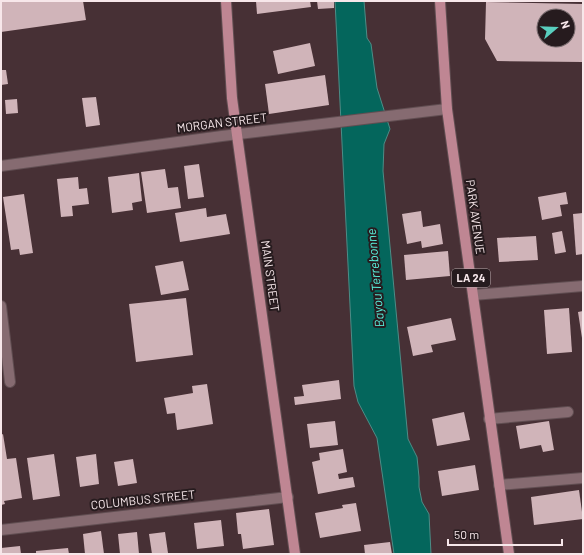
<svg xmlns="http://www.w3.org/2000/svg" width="584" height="555" font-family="Barlow,sans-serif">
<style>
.water{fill:#04665c;stroke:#4d8d87}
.building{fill:#d0b4b9;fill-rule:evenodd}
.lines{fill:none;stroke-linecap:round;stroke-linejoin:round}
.minor-casing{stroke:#614e52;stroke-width:12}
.primary-casing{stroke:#614e52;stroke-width:12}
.minor{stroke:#866b71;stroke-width:10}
.primary{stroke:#bf8693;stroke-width:10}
.labels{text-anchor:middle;stroke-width:4;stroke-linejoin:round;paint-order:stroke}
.shield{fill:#261b1e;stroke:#b8aaad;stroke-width:1}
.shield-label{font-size:11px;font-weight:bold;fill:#f7e7ea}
.street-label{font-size:12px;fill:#f7e7ea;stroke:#261b1e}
.water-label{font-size:13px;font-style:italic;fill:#5af1dd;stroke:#261b1e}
</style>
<rect width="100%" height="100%" fill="#473035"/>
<!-- water -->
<path class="water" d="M335,1H364L367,38L371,44L377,88L390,129L384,144L383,171L408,439L417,457L419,477V487L422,502L429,514L431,554H394L377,438L358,402L354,386Z"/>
<!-- building -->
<g class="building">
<path d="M1,1H83L86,20L1,32Z"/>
<path d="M256,1H310L311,7L257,14Z"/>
<path d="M317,1H334V8L318,9Z"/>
<path d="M486,2L583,4V62L497,61L485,39ZM544,16H568V40H544Z"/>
<path d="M310,43L315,66L278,74L273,51Z"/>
<path d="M1,70H6L8,84L1,85Z"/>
<path d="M325,75L329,105L269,114L265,84Z"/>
<path d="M96,97L100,125L86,127L82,98Z"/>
<path d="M17,99L18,113L6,114L5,100Z"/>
<path d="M199,164L204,197L188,199L184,166Z"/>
<path d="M165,169L168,188L178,187L181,208L147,213L141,172Z"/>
<path d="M139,173L142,201L132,203L133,210L112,213L108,177Z"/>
<path d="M78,177L79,189L87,188L89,204L72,206L73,216L61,217L57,179Z"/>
<path d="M566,192L568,204L560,205L562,216L542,220L538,197Z"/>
<path d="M24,194L33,253L20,255L19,249L11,250L3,197Z"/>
<path d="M206,208L207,217L226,214L230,234L180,242L175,213Z"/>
<path d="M421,211L423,227L440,224L443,244L422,248L421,241L407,244L402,214Z"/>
<path d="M583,213V254L576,255L573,214Z"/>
<path d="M562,231L566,252L555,254L552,233Z"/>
<path d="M536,236L538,260L499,262L497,238Z"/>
<path d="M448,251L450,276L406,280L404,255Z"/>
<path d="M183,261L189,290L161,295L155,266Z"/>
<path d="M186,298L193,355L136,362L129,304Z"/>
<path d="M569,308L572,352L547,354L544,310Z"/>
<path d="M583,311V338H582L578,312Z"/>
<path d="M451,318L456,340L431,345L433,352L413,356L407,327Z"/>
<path d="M339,380L341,399L295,405L294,397L304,396L302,385Z"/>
<path d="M207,384L213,424L177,430L175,413L167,414L164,398L193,393L192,386Z"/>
<path d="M464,412L470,440L437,446L432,419Z"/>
<path d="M335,421L338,445L310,448L307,424Z"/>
<path d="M549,421L554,450L543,452L541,445L520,449L516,426Z"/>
<path d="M3,434L7,459L16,458L22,498L4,501L5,504L1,505V435Z"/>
<path d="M343,449L347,472L338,474L339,479L353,477L355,487L318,494L312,462L320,460L319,453Z"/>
<path d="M54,454L60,496L33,500L27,458Z"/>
<path d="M96,454L99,484L80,487L76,457Z"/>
<path d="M133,459L137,483L118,486L114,462Z"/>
<path d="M475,465L479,490L442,496L438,471Z"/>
<path d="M579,490L583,519L534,525L531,497Z"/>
<path d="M356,503L361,531L320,538L315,513L343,508L342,505Z"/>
<path d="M269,509L274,545L243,549L241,534H238L236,513Z"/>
<path d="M221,520L224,546L197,549L194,523Z"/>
<path d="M101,531L104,554H85L83,534Z"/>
<path d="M137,532L139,554H120L118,534Z"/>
<path d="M165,532L168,553L152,554L149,534Z"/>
<path d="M390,542L392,554H365L364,545Z"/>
<path d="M20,546L21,554H1V548Z"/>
<path d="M68,548L69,554H36V551Z"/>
</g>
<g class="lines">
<defs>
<g id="minor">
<path d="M1,166L222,136L447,109"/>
<path d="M473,295L583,286"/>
<path d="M1,306L10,382"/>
<path d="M489,419L568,412"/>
<path d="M499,485L583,478"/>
<path d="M1,530L288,497"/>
</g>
<g id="primary">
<path d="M226,1L232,98L237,135L295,554"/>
<path d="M440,1L447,109L509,554"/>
</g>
</defs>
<!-- minor casing -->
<use href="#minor" class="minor-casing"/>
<!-- primary casing -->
<use href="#primary" class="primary-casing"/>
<!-- minor -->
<use href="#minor" class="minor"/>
<!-- primary -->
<use href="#primary" class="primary"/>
</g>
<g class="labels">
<!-- shield labels -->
<rect class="shield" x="452" y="269" width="38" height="18" rx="3"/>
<g class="shield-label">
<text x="471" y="282">LA 24</text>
</g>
<!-- street labels -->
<g class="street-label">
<text transform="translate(222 123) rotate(-7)" y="4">MORGAN STREET</text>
<text transform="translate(475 217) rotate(82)" y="4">PARK AVENUE</text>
<text transform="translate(270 276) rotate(82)" y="4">MAIN STREET</text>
<text transform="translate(143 500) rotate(-6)" y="4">COLUMBUS STREET</text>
</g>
<!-- water labels -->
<g class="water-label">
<text transform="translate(375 278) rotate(-95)" y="5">Bayou Terrebonne</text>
</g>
</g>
<!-- border -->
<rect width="584" height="555" fill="none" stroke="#f7e7ea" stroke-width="4"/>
<!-- north arrow -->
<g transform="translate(556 28) rotate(71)"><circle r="19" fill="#261b1e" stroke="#7a6d70"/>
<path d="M0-3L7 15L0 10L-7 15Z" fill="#59cebe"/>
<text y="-6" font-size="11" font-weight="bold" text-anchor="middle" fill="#f7e7ea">N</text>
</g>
<!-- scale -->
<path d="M448 539v6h114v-6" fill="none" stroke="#f7e7ea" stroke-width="2"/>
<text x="454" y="539" font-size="12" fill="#f7e7ea" stroke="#261b1e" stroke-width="3" paint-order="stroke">50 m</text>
</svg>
